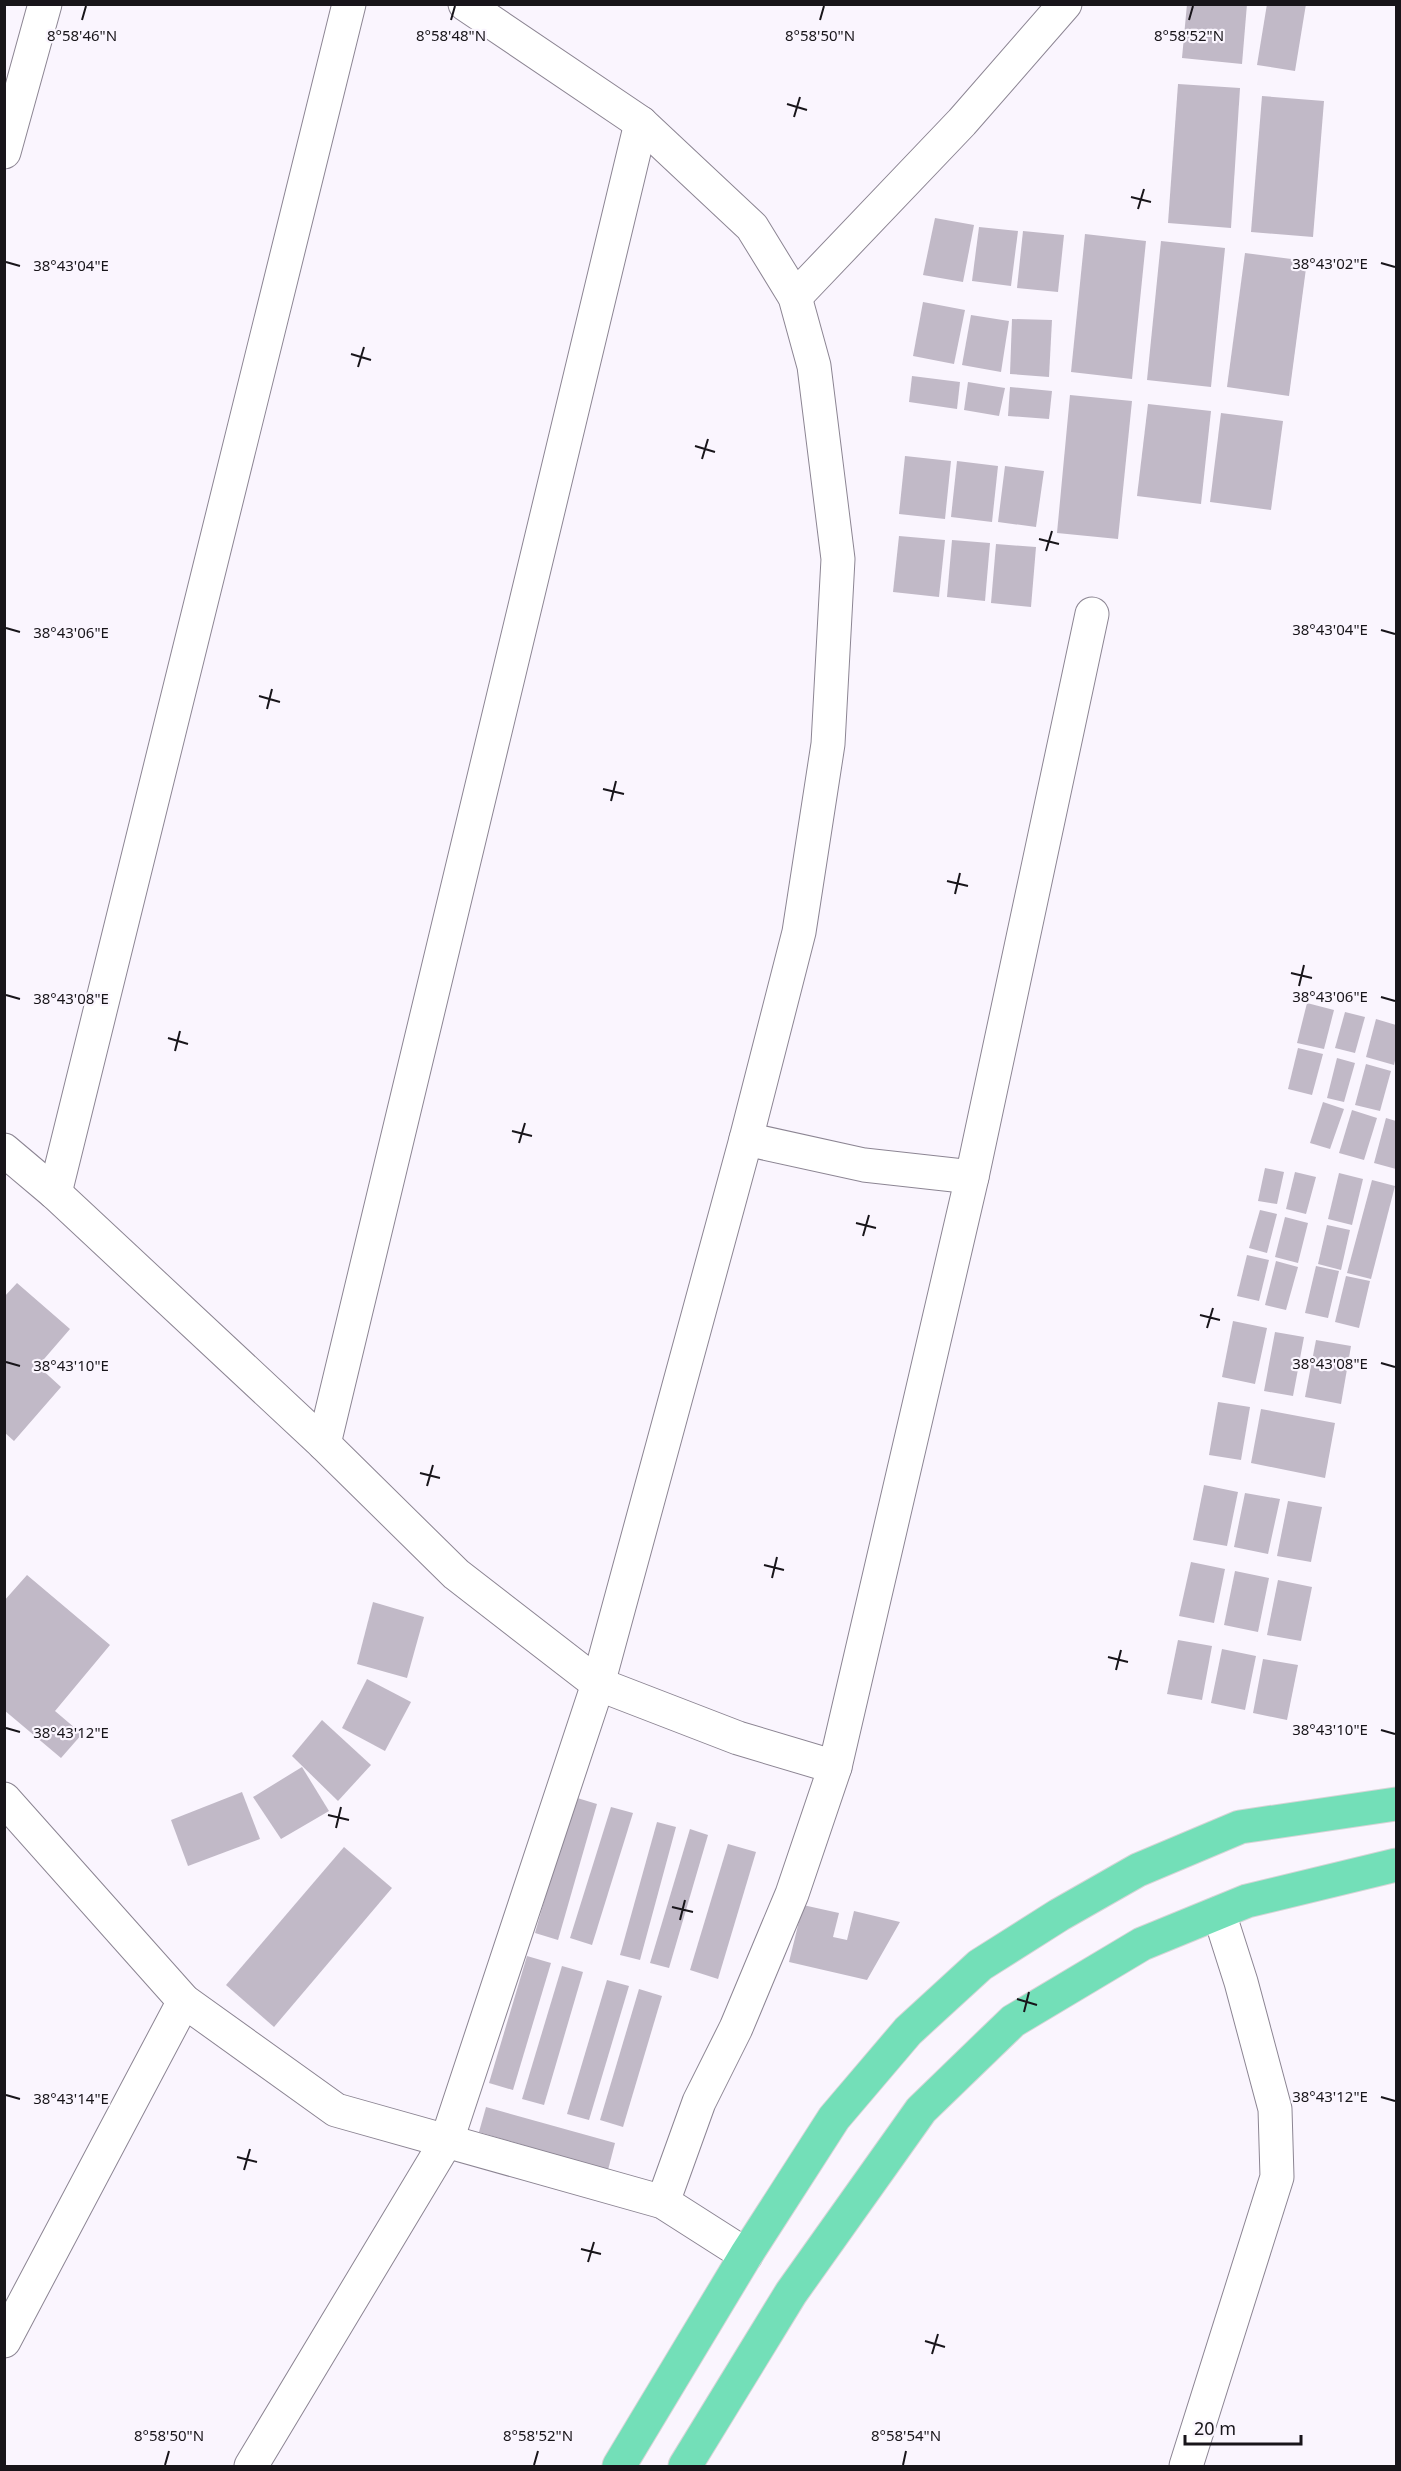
<svg xmlns="http://www.w3.org/2000/svg" width="1401" height="2471" font-family="'Noto Sans',sans-serif">
<style>
.building{fill:#c1b9c7}
.lines{fill:none;stroke-linecap:round;stroke-linejoin:round}
.minor-casing{stroke:#8c8593;stroke-width:35}
.tertiary-casing{stroke:#8c8593;stroke-width:35}
.primary-casing{stroke:#d5d5d6;stroke-width:35}
.minor{stroke:#fff;stroke-width:33}
.tertiary{stroke:#fff;stroke-width:33}
.primary{stroke:#73dfb8;stroke-width:33}
.ticks{fill:none;stroke:#18151a;stroke-width:2}
.ticks-label{font-size:15px;text-anchor:middle;fill:#18151a;stroke:#faf5fe;stroke-width:4.5;stroke-linejoin:round;paint-order:stroke}
</style>
<rect width="100%" height="100%" fill="#faf5fe"/>
<!-- building -->
<g class="building">
<path d="M1187,4H1247L1242,64L1182,58Z"/>
<path d="M1267,4H1306L1295,71L1257,65Z"/>
<path d="M1178,84L1240,88L1231,228L1168,223Z"/>
<path d="M1262,96L1324,101L1313,237L1251,232Z"/>
<path d="M935,218L974,225L963,282L923,275Z"/>
<path d="M979,227L1018,231L1011,286L972,281Z"/>
<path d="M1023,231L1064,235L1058,292L1017,288Z"/>
<path d="M1085,234L1146,241L1132,379L1071,372Z"/>
<path d="M1161,241L1225,248L1211,387L1147,380Z"/>
<path d="M1245,253L1307,261L1289,396L1227,387Z"/>
<path d="M923,302L965,310L954,364L913,356Z"/>
<path d="M971,315L1009,321L1001,372L962,365Z"/>
<path d="M1012,319L1052,320L1049,377L1010,374Z"/>
<path d="M912,376L960,382L957,409L909,402Z"/>
<path d="M968,382L1005,388L999,416L964,410Z"/>
<path d="M1010,387L1052,391L1049,419L1008,416Z"/>
<path d="M1070,395L1132,401L1118,539L1057,533Z"/>
<path d="M1148,404L1211,411L1201,504L1137,496Z"/>
<path d="M1221,413L1283,421L1271,510L1210,502Z"/>
<path d="M905,456L951,461L945,519L899,514Z"/>
<path d="M957,461L998,466L992,522L951,517Z"/>
<path d="M1005,466L1044,471L1036,527L998,522Z"/>
<path d="M899,536L945,540L939,597L893,592Z"/>
<path d="M952,540L990,543L985,601L947,597Z"/>
<path d="M996,544L1036,547L1031,607L991,603Z"/>
<path d="M1307,1003L1334,1010L1324,1049L1297,1043Z"/>
<path d="M1345,1012L1365,1017L1355,1053L1335,1048Z"/>
<path d="M1376,1019L1396,1025V1056L1394,1065L1366,1057Z"/>
<path d="M1298,1048L1323,1054L1312,1095L1288,1089Z"/>
<path d="M1337,1058L1355,1063L1344,1102L1327,1098Z"/>
<path d="M1366,1064L1391,1071L1380,1111L1355,1105Z"/>
<path d="M1323,1102L1344,1109L1330,1149L1310,1143Z"/>
<path d="M1352,1110L1377,1118L1364,1160L1339,1153Z"/>
<path d="M1386,1118L1396,1121V1169L1374,1163Z"/>
<path d="M1265,1168L1284,1172L1277,1204L1258,1201Z"/>
<path d="M1295,1172L1316,1177L1306,1214L1286,1209Z"/>
<path d="M1339,1173L1363,1179L1352,1225L1328,1219Z"/>
<path d="M1372,1180L1395,1186L1371,1279L1347,1273Z"/>
<path d="M1260,1210L1277,1214L1267,1253L1249,1248Z"/>
<path d="M1285,1217L1308,1223L1298,1263L1275,1257Z"/>
<path d="M1327,1225L1350,1230L1341,1270L1318,1264Z"/>
<path d="M1247,1255L1269,1260L1259,1301L1237,1296Z"/>
<path d="M1276,1261L1298,1267L1286,1310L1265,1305Z"/>
<path d="M1316,1266L1339,1271L1328,1318L1305,1313Z"/>
<path d="M1346,1276L1370,1281L1359,1328L1335,1322Z"/>
<path d="M17,1283L70,1329L38,1366L61,1387L14,1441L4,1432V1297Z"/>
<path d="M1233,1321L1267,1328L1255,1384L1222,1377Z"/>
<path d="M1275,1332L1304,1337L1293,1396L1264,1391Z"/>
<path d="M1316,1340L1351,1346L1341,1404L1305,1397Z"/>
<path d="M1218,1402L1250,1407L1241,1460L1209,1455Z"/>
<path d="M1261,1409L1335,1423L1325,1478L1251,1463Z"/>
<path d="M1204,1485L1238,1492L1227,1546L1193,1540Z"/>
<path d="M1245,1493L1280,1499L1268,1554L1234,1547Z"/>
<path d="M1288,1501L1322,1507L1311,1562L1277,1556Z"/>
<path d="M1191,1562L1225,1569L1214,1623L1179,1616Z"/>
<path d="M1235,1571L1269,1578L1258,1632L1224,1625Z"/>
<path d="M27,1575L110,1645L55,1711L82,1734L61,1758L4,1710V1601Z"/>
<path d="M1278,1580L1312,1587L1301,1641L1267,1635Z"/>
<path d="M373,1602L424,1617L407,1678L357,1664Z"/>
<path d="M1178,1640L1212,1646L1202,1700L1167,1694Z"/>
<path d="M1222,1649L1256,1656L1245,1710L1211,1703Z"/>
<path d="M1263,1659L1298,1665L1287,1720L1253,1713Z"/>
<path d="M367,1679L411,1702L385,1751L342,1728Z"/>
<path d="M322,1720L371,1765L338,1801L292,1756Z"/>
<path d="M302,1767L329,1811L281,1839L253,1797Z"/>
<path d="M242,1792L260,1839L188,1866L171,1820Z"/>
<path d="M574,1797L597,1804L558,1940L535,1933Z"/>
<path d="M611,1807L633,1813L592,1945L570,1938Z"/>
<path d="M657,1822L676,1827L640,1960L620,1955Z"/>
<path d="M690,1829L708,1835L669,1968L650,1963Z"/>
<path d="M728,1844L756,1852L718,1979L690,1970Z"/>
<path d="M344,1847L392,1888L274,2027L226,1985Z"/>
<path d="M803,1905L839,1913L833,1937L847,1940L854,1911L900,1922L867,1980L789,1962Z"/>
<path d="M527,1956L551,1963L513,2090L489,2083Z"/>
<path d="M562,1966L583,1972L544,2105L522,2099Z"/>
<path d="M607,1980L629,1986L589,2120L567,2114Z"/>
<path d="M639,1989L662,1996L623,2127L600,2120Z"/>
<path d="M486,2107L615,2143L608,2170L479,2132Z"/>
</g>
<g class="lines">
<defs>
<g id="minor">
<path d="M795,297L962,122L1065,4"/>
<path d="M746,1139L864,1165L972,1177"/>
<path d="M4,1150L55,1193L324,1444L456,1574L598,1684L738,1738L835,1767"/>
<path d="M55,1193L349,4"/>
<path d="M324,1444L641,123"/>
<path d="M4,1799L184,2001L336,2110L663,2202L746,2255"/>
<path d="M663,2202L699,2102L736,2028L792,1894L835,1767L972,1177L1092,614"/>
<path d="M4,2341L184,2001"/>
<path d="M251,2466L447,2140L598,1684L746,1139L799,932L828,744L838,559L814,366L795,297L752,227L641,123L465,4"/>
<path d="M1186,2466L1277,2177L1275,2109L1241,1982L1219,1913"/>
</g>
<path id="tertiary" d="M4,152L45,4"/>
<g id="primary">
<path d="M619,2466L746,2255L834,2118L908,2031L980,1965L1059,1915L1138,1870L1240,1827L1396,1804"/>
<path d="M685,2466L791,2293L921,2110L1013,2021L1142,1944L1247,1901L1396,1865"/>
</g>
</defs>
<!-- minor casing -->
<use href="#minor" class="minor-casing"/>
<!-- tertiary casing -->
<use href="#tertiary" class="tertiary-casing"/>
<!-- primary casing -->
<use href="#primary" class="primary-casing"/>
<!-- minor -->
<use href="#minor" class="minor"/>
<!-- tertiary -->
<use href="#tertiary" class="tertiary"/>
<!-- primary -->
<use href="#primary" class="primary"/>
</g>
<!-- ticks -->
<path class="ticks" d="M82,20L86,6M451,20L455,6M820,20L824,6M1189,20L1193,6M787,104L807,110M794,117L800,97M1131,197L1151,202M1138,209L1144,189M6,262L20,266M1381,263L1395,267M351,354L371,360M358,367L364,347M695,446L715,452M702,459L708,439M1039,539L1059,544M1046,551L1052,531M6,628L20,632M1381,630L1395,634M259,696L280,702M267,709L272,689M603,789L624,794M611,801L616,781M947,881L968,886M955,894L960,873M1291,973L1312,978M1299,986L1304,965M6,995L20,999M1381,997L1395,1001M168,1038L188,1044M175,1051L180,1031M512,1131L532,1136M519,1143L525,1123M856,1223L876,1228M863,1236L869,1215M1200,1315L1220,1320M1207,1328L1213,1308M6,1362L20,1366M1381,1363L1395,1367M420,1473L440,1478M427,1486L433,1465M764,1565L784,1570M772,1578L777,1557M1108,1657L1128,1662M1116,1670L1121,1650M6,1728L20,1732M1381,1730L1395,1734M328,1815L349,1820M336,1828L341,1807M672,1907L693,1912M680,1920L685,1900M1017,1999L1037,2005M1024,2012L1029,1992M6,2095L20,2099M1381,2097L1395,2101M237,2157L257,2162M244,2170L250,2149M581,2249L601,2254M588,2262L594,2242M925,2341L945,2347M932,2354L938,2334M165,2465L169,2451M534,2465L538,2451M903,2465L906,2451"/>
<g class="ticks-label">
<text x="82" y="41">8°58'46"N</text>
<text x="451" y="41">8°58'48"N</text>
<text x="820" y="41">8°58'50"N</text>
<text x="1189" y="41">8°58'52"N</text>
<text x="1330" y="269">38°43'02"E</text>
<text x="71" y="271">38°43'04"E</text>
<text x="1330" y="635">38°43'04"E</text>
<text x="71" y="638">38°43'06"E</text>
<text x="1330" y="1002">38°43'06"E</text>
<text x="71" y="1004">38°43'08"E</text>
<text x="1330" y="1369">38°43'08"E</text>
<text x="71" y="1371">38°43'10"E</text>
<text x="1330" y="1735">38°43'10"E</text>
<text x="71" y="1738">38°43'12"E</text>
<text x="1330" y="2102">38°43'12"E</text>
<text x="71" y="2104">38°43'14"E</text>
<text x="169" y="2441">8°58'50"N</text>
<text x="538" y="2441">8°58'52"N</text>
<text x="906" y="2441">8°58'54"N</text>
</g>
<!-- border -->
<rect width="1401" height="2471" fill="none" stroke="#18151a" stroke-width="12"/>
<!-- scale -->
<path d="M1185 2435v9h116v-9" fill="none" stroke="#18151a" stroke-width="3"/>
<text x="1194" y="2435" font-size="18" fill="#18151a" stroke="#faf5fe" stroke-width="4.5" paint-order="stroke">20 m</text>
</svg>
